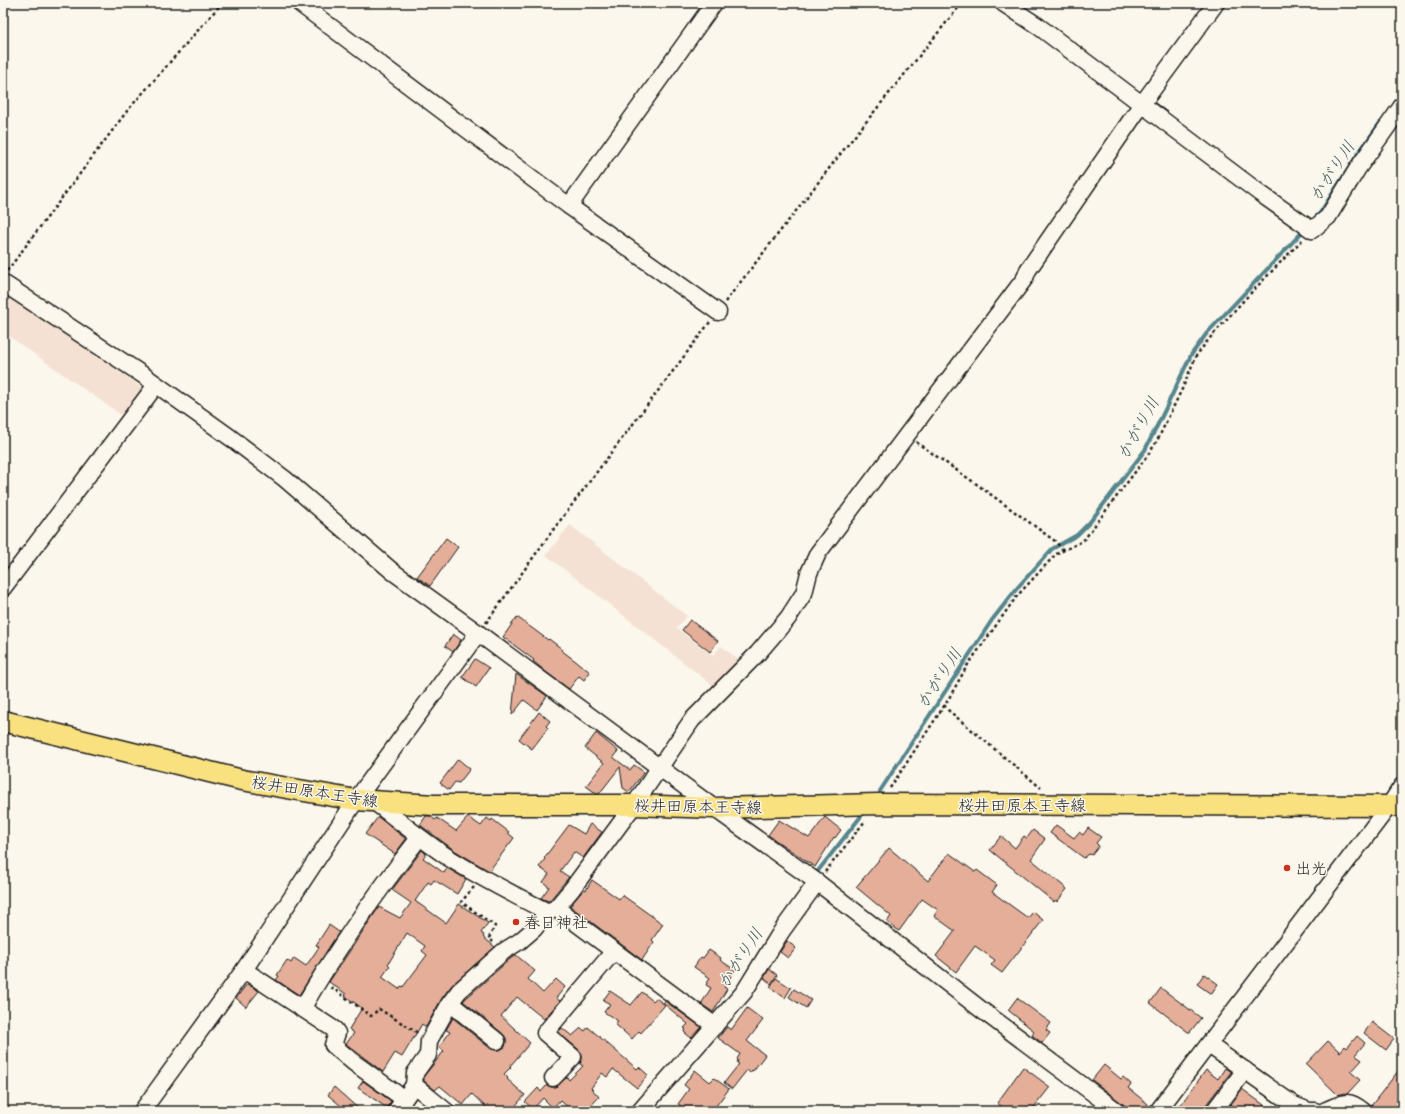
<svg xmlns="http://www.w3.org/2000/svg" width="1405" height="1114" font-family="Dekko,'Klee One',sans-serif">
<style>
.built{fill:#f4e1d3}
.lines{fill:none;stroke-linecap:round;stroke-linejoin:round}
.stream{stroke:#55858d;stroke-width:4}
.building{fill:#e4ae99;stroke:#1c1c1c;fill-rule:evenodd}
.minor-casing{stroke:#1c1c1c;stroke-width:19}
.major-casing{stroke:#1c1c1c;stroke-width:23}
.path{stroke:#1c1c1c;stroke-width:2.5;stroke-dasharray:3 3;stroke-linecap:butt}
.minor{stroke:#fbf7ec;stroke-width:16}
.major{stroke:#fae180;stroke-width:20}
.poi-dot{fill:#c8321e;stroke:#fbf7ec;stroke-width:1.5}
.labels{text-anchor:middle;stroke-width:3;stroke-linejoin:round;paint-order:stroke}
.street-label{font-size:16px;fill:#1c1c1c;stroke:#fbf7ec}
.poi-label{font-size:16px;fill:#1c1c1c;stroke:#fbf7ec;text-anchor:start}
.water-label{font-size:17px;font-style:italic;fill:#3d595e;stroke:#fbf7ec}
</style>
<rect width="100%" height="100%" fill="#fbf7ec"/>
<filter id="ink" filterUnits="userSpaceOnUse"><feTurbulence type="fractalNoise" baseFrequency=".025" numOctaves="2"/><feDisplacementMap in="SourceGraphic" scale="8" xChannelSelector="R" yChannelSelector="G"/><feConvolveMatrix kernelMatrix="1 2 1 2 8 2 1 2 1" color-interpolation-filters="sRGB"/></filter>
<g filter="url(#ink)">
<!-- built -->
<g class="built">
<path d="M3,290L18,298L141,387L143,392L124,417L3,332Z"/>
<path d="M570,525L687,616L677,628L713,656L721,646L742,662L720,691L546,555Z"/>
</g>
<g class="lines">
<!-- stream -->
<g class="stream">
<path d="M1395,103L1402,94"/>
<path d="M1315,218L1320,213L1357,155L1380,123"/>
<path d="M880,791L992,620L1018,587L1052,549L1077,535L1090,522L1145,450L1163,414L1191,355L1207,333L1305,229"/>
<path d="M814,876L862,815"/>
<path d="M450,1105L457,1111"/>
</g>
</g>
<!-- building -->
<g class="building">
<path d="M446,538L458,547L430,586L417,577Z"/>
<path d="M517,617L548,640L549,639L562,649L561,650L590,672L584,680L579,676L569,689L546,672L533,661L534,660L503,637Z"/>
<path d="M690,620L718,641L710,652L682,630Z"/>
<path d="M453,634L461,640L453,652L445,646Z"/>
<path d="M475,659L489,668L476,687L462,677Z"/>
<path d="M516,674L547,696L537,710L524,700L512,715Z"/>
<path d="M539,712L550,721L546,726L548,728L532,749L519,739Z"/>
<path d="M596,733L618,751L613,757L630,770L634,765L644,772L629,792L623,788L620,767L599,794H597L586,786L604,763L585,748Z"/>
<path d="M458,759L470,769L459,783L455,782L449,790L440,783Z"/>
<path d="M426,816H430L435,820L437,818L456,831L468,817L481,826L487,818L491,821L492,819L509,832L508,833L514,838L489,871L454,850L420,825Z"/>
<path d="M378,817L406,839L395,854L365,834Z"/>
<path d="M825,817L841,830L835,838L834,837L815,867L768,835L779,820L809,838Z"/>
<path d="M590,824L602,832L583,858L574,852L560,871L569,877L550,900L548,901L541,898L549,887L543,882L549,874L539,867L545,859L544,858L569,825L584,834Z"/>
<path d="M1056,825L1074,838L1079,832L1083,835L1088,828L1101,837L1096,843L1099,846L1092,855L1089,854L1084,858L1050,833Z"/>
<path d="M1033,830L1045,839L1031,859L1067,889L1057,902L1056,900L1054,902L990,850L1001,836L1015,848L1024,836L1027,838Z"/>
<path d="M889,848L928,881L949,853L975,872L977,870L997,885L992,892L1028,918L1033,912L1043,920L1002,973L991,965L995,960L975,946L956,972L936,956L955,931L934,916L938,910L922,899L899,931L887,922L891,916L856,887Z"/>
<path d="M422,850L426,854L423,858L444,873L447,868L466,879L457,894L434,880L431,884L428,882L415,901L446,923L459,904L488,923L481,933L484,935L483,937L495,947L452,985L442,998L426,1027L422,1024L402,1057L395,1053L383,1072L346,1044L354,1033L349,1029L362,1008L345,996L346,994L329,982L379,907L400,918L411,903L392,890ZM407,933L425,946L422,951L427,955L403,987L401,986L399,989L382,977L390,966L388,964Z"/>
<path d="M592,880L619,899L622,895L663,924L652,940L654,942L642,960L570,906L584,889L586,890Z"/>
<path d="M329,925L339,932L299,995L276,980L279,976L277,975L287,960L291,963L294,958L306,966L319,947L316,945Z"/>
<path d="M787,941L796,948L788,958L780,952Z"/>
<path d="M709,950L721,958L720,960L735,970L724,987L727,989L713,1012L701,1004L711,988L706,985L710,978L694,967L701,957L703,958Z"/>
<path d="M516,955L535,971L528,979L543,993L556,979L565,987L556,998L560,1001L544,1019L517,997L501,1016L530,1043L510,1066L511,1067L504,1074L508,1078L507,1079L525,1095L511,1111H490L472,1094L463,1105L440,1086L435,1090L424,1081V1076L444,1051L439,1047L450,1032L446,1030L453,1018L491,1049L495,1050H500L505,1047L506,1043V1038L503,1034L463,1001L510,959Z"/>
<path d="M769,969L777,975L771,984L764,978Z"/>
<path d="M1204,974L1218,984L1211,994L1197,984Z"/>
<path d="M776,978L791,988L785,998L770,987Z"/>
<path d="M247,984L259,991L246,1007L236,998Z"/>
<path d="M1161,988L1201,1018L1190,1032H1188L1150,1003Z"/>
<path d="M794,989L811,1000L806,1008L789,997Z"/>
<path d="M610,991L631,1005L642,992L653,1001L656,998L665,1005L641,1033L639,1031L632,1039L615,1024L618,1021L604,1012L610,1004L603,1000Z"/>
<path d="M1017,998L1051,1023L1046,1030L1050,1033L1042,1043L1032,1035L1034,1031L1008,1010Z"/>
<path d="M665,1001L701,1027L691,1038L684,1032L686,1029L684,1028L688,1024L663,1003Z"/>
<path d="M747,1008L763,1020L747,1041L765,1055L753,1071L752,1070L750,1073L747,1070L732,1089L724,1083L739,1064L737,1063L738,1060L737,1059L740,1054L718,1038L727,1027L731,1030Z"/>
<path d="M1372,1022L1394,1039L1386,1050L1364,1033Z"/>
<path d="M588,1027L637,1069L639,1067L648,1075L637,1088L613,1069L607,1077L602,1073L591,1088L599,1097L586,1111H572L560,1100L553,1108L543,1098L533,1109L525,1102L538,1088L541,1092L547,1085L551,1087H556L567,1077L569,1080L583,1066L580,1064L582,1059V1054L579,1050L558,1032L562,1028L572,1036L581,1028L585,1031Z"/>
<path d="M1357,1036L1365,1043L1355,1055L1362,1060L1351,1072L1360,1080L1347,1094L1344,1093L1338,1095L1306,1064L1328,1041L1340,1052L1345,1046L1347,1048Z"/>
<path d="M1104,1065L1121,1079L1123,1077L1131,1084L1128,1088L1148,1104L1143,1111H1132L1092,1080Z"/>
<path d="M1402,1066V1111H1372L1371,1106Z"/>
<path d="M1023,1067L1050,1087L1031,1111H1008L997,1103Z"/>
<path d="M1225,1068L1231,1072L1206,1105L1205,1111H1176L1206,1070L1218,1079Z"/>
<path d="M695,1070L710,1082L714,1078L729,1089L712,1111H688L678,1104L689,1089L684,1085Z"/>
<path d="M363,1081L391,1101L387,1108L358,1088Z"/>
<path d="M334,1087L361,1111H347L328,1095Z"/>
<path d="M1242,1089L1264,1105L1260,1111H1226Z"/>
</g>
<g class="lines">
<defs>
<g id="minor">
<path d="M299,3L569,206L718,312"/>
<path d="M1003,3L1038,26L1261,194L1312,230L1328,217L1358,168L1402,106"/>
<path d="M569,206L714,3"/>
<path d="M3,283L146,377L231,438L285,479L392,571L478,633L714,808L817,882L983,1011L1117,1111"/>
<path d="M3,588L156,385"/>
<path d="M373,801C398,820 422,840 449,858C481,878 514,895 548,912"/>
<path d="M556,908L715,1026"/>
<path d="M244,970L335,1030L337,1033L333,1045L353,1062L404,1099"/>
<path d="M450,1003L497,1041"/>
<path d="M302,1009C336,949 377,892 419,838"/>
<path d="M1209,1045L1294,1105L1309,1111H1315"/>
<path d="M553,1078L573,1057L545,1033L614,951"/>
<path d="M414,1085L446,1111"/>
<path d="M142,1111L244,970L356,800L478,633"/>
<path d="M396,1111L414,1085L415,1073L428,1055L429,1041L450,1003L459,991L504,951L520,941L534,929L548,912L556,908L572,889L634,805L692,720L758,653L788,618L804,593L809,573L818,553L1025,278L1028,270L1142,104L1216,3"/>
<path d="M640,1111L744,992L781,932L817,882"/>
<path d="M1158,1111L1389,806L1402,786"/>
<path d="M1214,1111L1245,1070"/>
<path d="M1324,1111C1342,1104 1347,1097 1363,1111"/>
</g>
<path id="major" d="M3,721L242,780L356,800L434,805H634L714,808L878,804L1402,806"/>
</defs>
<!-- minor casing -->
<use href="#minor" class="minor-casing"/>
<!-- major casing -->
<use href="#major" class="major-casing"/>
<!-- path -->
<g class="path">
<path d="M7,271L127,111L222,3"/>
<path d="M725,302L845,148L962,3"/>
<path d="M916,442L975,483L1055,541L1064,551"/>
<path d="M486,623L553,530L710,322"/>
<path d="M944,705L948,710L1041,788"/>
<path d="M890,788L948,700L967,666L1017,596L1056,554L1083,541L1148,455L1157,441L1183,387L1196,356L1209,339L1244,300L1303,239"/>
<path d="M825,872L865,821"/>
<path d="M474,887L461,902L495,926L489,938L493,942"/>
<path d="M331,987L371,1016L379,1009L418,1033"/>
</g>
<!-- minor -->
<use href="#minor" class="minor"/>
<!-- major -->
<use href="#major" class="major"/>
</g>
</g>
<!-- markers -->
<g class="poi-dot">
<circle cx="1287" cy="868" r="4"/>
<circle cx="516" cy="922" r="4"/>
</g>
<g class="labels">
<!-- street labels -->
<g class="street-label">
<text transform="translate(315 791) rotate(9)" y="6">桜井田原本王寺線</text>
<text x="1022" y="811">桜井田原本王寺線</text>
<text transform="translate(698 806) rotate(1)" y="6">桜井田原本王寺線</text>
</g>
<!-- poi labels -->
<g class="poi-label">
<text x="1295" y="874">出光</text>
<text x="524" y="928">春日神社</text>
</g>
<!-- water labels -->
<g class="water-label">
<text transform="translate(1332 171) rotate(-57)" y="6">かがり川</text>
<text transform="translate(1138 428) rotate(-61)" y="6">かがり川</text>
<text transform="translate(939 678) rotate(-57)" y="6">かがり川</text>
<text transform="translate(740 958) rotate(-57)" y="6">かがり川</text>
</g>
</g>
<!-- margin -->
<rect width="1405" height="1114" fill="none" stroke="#fbf7ec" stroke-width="16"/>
<rect x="8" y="8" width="1389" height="1098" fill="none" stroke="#1c1c1c" stroke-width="1.5" filter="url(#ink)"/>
</svg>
